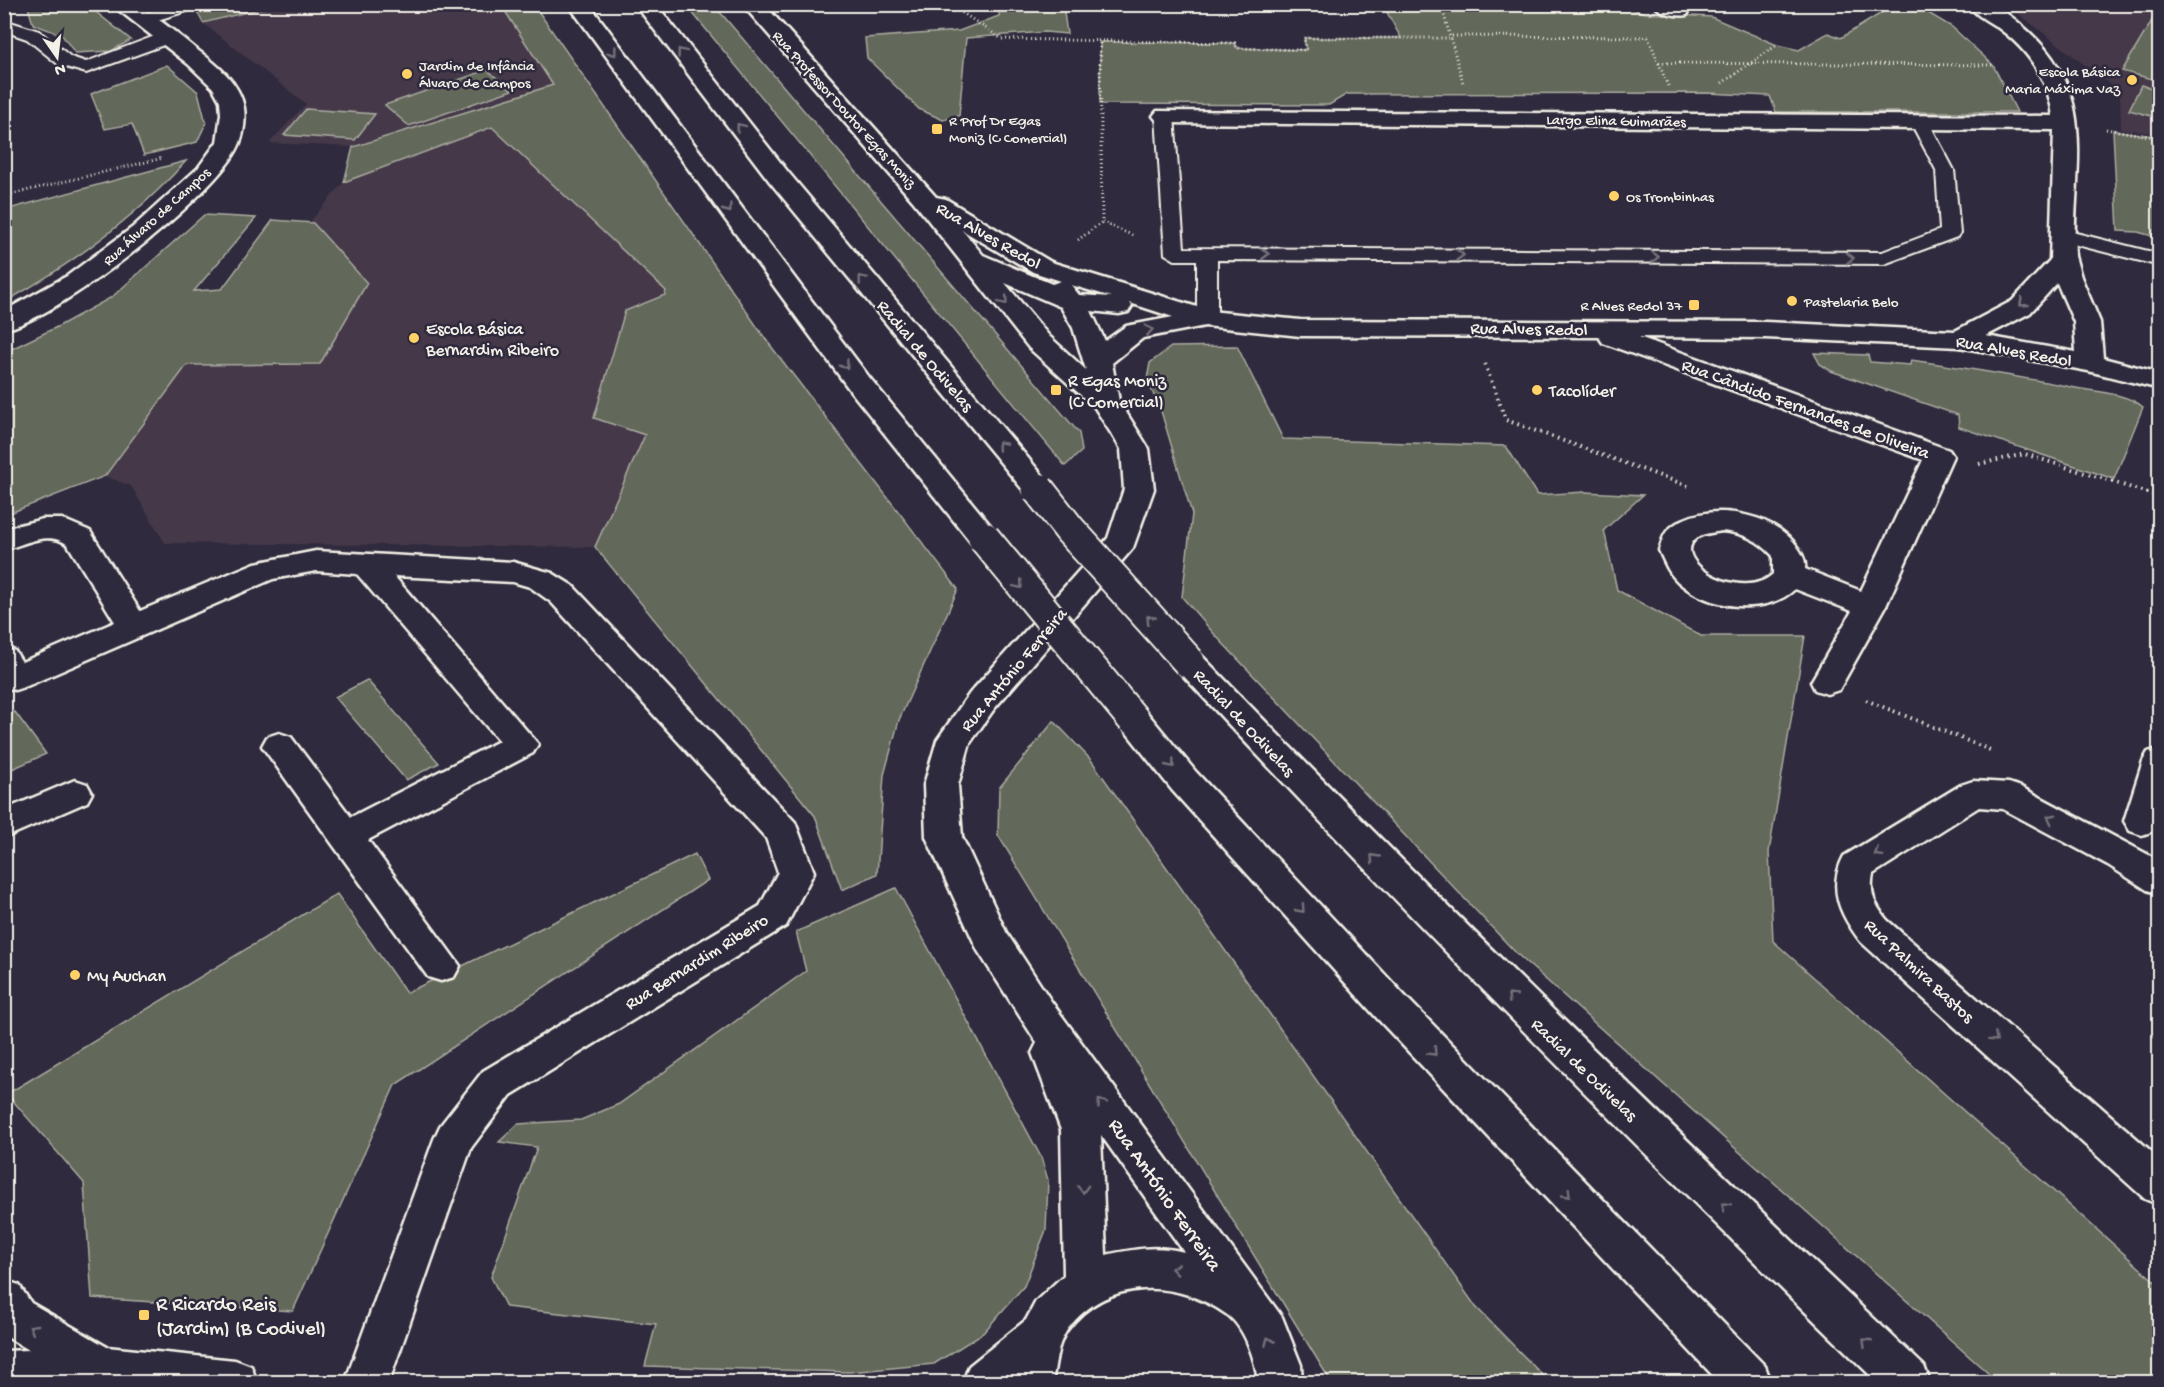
<svg xmlns="http://www.w3.org/2000/svg" width="2164" height="1387" font-family="'Gochi Hand',sans-serif">
<style>
.built{fill:#44394a}
.green{fill:#62675a;stroke:#abaca1;stroke-width:1.5}
.lines{fill:none;stroke-linecap:round;stroke-linejoin:round}
.lane-casing{stroke:#f4f1e8;stroke-width:4}
.street-casing{stroke:#f4f1e8;stroke-width:5}
.highway-casing{stroke:#f4f1e8;stroke-width:5}
.path-far1{stroke:#f4f1e8;stroke-width:3;stroke-dasharray:1 3;stroke-linecap:butt}
.path{stroke:#f4f1e8;stroke-width:4;stroke-dasharray:1.5 4.5;stroke-linecap:butt}
.lane{fill:#2f2a3d;fill-rule:evenodd}
.street{fill:#2f2a3d;fill-rule:evenodd}
.highway{fill:#2f2a3d;fill-rule:evenodd}
.highway-bridge-casing{stroke:#f4f1e8;stroke-width:35;stroke-linecap:butt}
.highway-bridge{stroke:#2f2a3d;stroke-width:31}
.oneway{stroke:#747079}
.poi-dot{fill:#ffd166;stroke:#2f2a3d;stroke-width:2}
.labels{text-anchor:middle;stroke-width:5;stroke-linejoin:round;paint-order:stroke}
.far-poi-label{font-size:15px;fill:#f4f1e8;stroke:#2f2a3d;text-anchor:start}
.far-street-label{font-size:15px;fill:#f4f1e8;stroke:#2f2a3d}
.street-label{font-size:18px;fill:#f4f1e8;stroke:#2f2a3d}
.poi-label{font-size:18px;fill:#f4f1e8;stroke:#2f2a3d;text-anchor:start}
.near-street-label{font-size:21px;fill:#f4f1e8;stroke:#2f2a3d}
.near-poi-label{font-size:21px;fill:#f4f1e8;stroke:#2f2a3d;text-anchor:start}
</style>
<rect width="100%" height="100%" fill="#2f2a3d"/>
<filter id="ink" filterUnits="userSpaceOnUse"><feTurbulence type="fractalNoise" baseFrequency=".0167" numOctaves="2"/><feDisplacementMap in="SourceGraphic" scale="12" xChannelSelector="R" yChannelSelector="G"/><feConvolveMatrix kernelMatrix="1 2 1 2 8 2 1 2 1" color-interpolation-filters="sRGB"/></filter>
<g filter="url(#ink)">
<!-- built -->
<g class="built">
<path d="M275,4L501,5L554,85L353,147L269,143L306,104L203,23Z"/>
<path d="M2007,5H2159V134L2121,129L2120,92Z"/>
<path d="M492,127L666,291L665,295L625,311L594,417L646,435L595,547L165,543L131,486L105,476L187,365L344,182Z"/>
</g>
<!-- green -->
<g class="green">
<path d="M214,4H275V5L203,23L196,10Z"/>
<path d="M20,5H87L131,40L111,51L75,53L62,35L33,24L28,7Z"/>
<path d="M501,5H534L767,341L958,589L899,720L884,775L877,874L842,890L815,816L595,547L645,435L594,418L625,311L665,295L666,291L492,127L344,182L353,147L553,85Z"/>
<path d="M686,5H714L1079,433L1082,451L1065,466Z"/>
<path d="M1000,5H1063L1067,34L1045,32L966,38L959,116L943,120L919,109L867,58L865,38L959,31L999,16Z"/>
<path d="M1383,5H1621L1645,13L1711,17L1777,45L1799,50L1828,33L1841,38L1883,12L1915,5L1952,27L1993,65L2017,112H1776L1770,96L1707,93L1347,94L1329,105L1100,104V42L1235,43L1237,48L1306,50L1304,38H1401Z"/>
<path d="M2159,9V81L2122,71Z"/>
<path d="M167,65L198,92L206,123L197,142L144,155L132,124L105,129L91,94Z"/>
<path d="M487,70L512,90L409,126L385,105Z"/>
<path d="M2141,85L2159,90V118L2129,110Z"/>
<path d="M306,109L375,114L355,140L284,135Z"/>
<path d="M2113,130L2159,137V238L2138,232L2118,231Z"/>
<path d="M186,161C134,219 72,264 5,302V210Z"/>
<path d="M204,215L256,218L194,291L222,289L273,220L313,223L367,283L320,364L187,365L105,476L10,513L4,498L5,352L59,326L112,297Z"/>
<path d="M1237,346L1283,439L1506,446L1537,495L1585,492L1643,495L1604,530L1617,590L1701,636H1805L1769,852L1773,941L2159,1285V1382H1998L1517,954L1216,636L1182,597L1192,514L1161,411L1147,380L1150,363L1171,347Z"/>
<path d="M1814,353L1868,355L1870,362L1910,365L1911,360C1966,368 2021,377 2076,388C2096,392 2127,393 2143,407L2114,479L1959,427L1958,415L1831,371L1820,364Z"/>
<path d="M367,680L439,763L406,780L335,697Z"/>
<path d="M15,712L46,754L5,772V716Z"/>
<path d="M1054,721L1091,760L1476,1307L1549,1382H1331L998,835L999,788Z"/>
<path d="M695,854L708,880L395,1085L293,1311L92,1298L84,1183L7,1094L337,894L406,993Z"/>
<path d="M896,888L1041,1157L1048,1180L1046,1230L1024,1286L983,1333L934,1364L849,1372L645,1366L656,1324L506,1307L491,1277L537,1147L499,1142L518,1124L581,1120L619,1104L806,971L796,932Z"/>
</g>
<g class="lines">
<defs>
<g id="lane">
<path d="M175,4H202L200,7L141,25L133,20L135,16Z"/>
<path d="M4,20L39,31L71,57L86,62L160,34H172L174,38L172,42L86,73L59,65L27,39L4,31Z"/>
<path d="M1165,111L1174,116L1184,248L1882,252L1940,230L1936,170L1911,123L1920,118L1929,123L1954,170L1960,233L1957,237L1884,264L1217,260V319L1214,323H1200L1197,319V260H1175L1165,254L1156,116Z"/>
<path d="M2064,230L2160,254V266L2057,240L2054,236L2057,232Z"/>
</g>
<g id="street">
<path d="M111,4C118,4 127,3 134,4C145,7 185,40 196,49C215,63 240,82 244,108C246,122 243,139 236,151C207,202 61,316 4,330V311L67,276L133,227L198,168L217,142L221,114L220,101L213,88L188,64Z"/>
<path d="M742,4H764L936,197L946,199L1051,262L1210,311L1300,320L1765,322L1955,331L2012,301L2050,260L2054,130L1165,123L1157,121L1153,116L1157,111L2053,116C2048,80 2030,52 2001,30C1991,22 1975,16 1968,4C1999,4 2005,11 2028,31C2102,98 2071,170 2075,256L2081,277L2100,322L2103,358L2160,373V389L2088,371L1959,347L1765,338L1639,337L1949,450L1953,456L1886,606L1839,690L1827,694L1815,690L1811,682L1852,611L1795,589C1767,616 1711,609 1682,585C1670,576 1665,564 1659,550C1662,543 1663,534 1669,529C1701,499 1775,511 1798,548C1803,555 1806,561 1805,569L1861,591L1923,460L1603,343L1599,337L1300,336L1205,326L1143,338L1112,363L1119,401L1149,449L1154,489L1133,548L994,709L970,743L958,785L962,837L1006,932L1051,1001L1282,1317L1301,1365L1302,1382H1258C1256,1362 1245,1326 1226,1314C1177,1279 1106,1277 1067,1330C1056,1346 1056,1365 1052,1382H963L969,1366L1026,1320L1036,1301L1064,1275L1061,1130L1032,1053L1037,1043L978,951L926,837L924,785L937,740L970,693L1108,538L1124,489L1121,449L1095,408L1029,348L913,201ZM962,230L1033,272L1061,281L1052,284L983,255ZM1005,283L1061,307L1073,328L1086,370L1049,336ZM2057,283L2074,322L2076,352L1986,336L2030,313ZM1071,285L1112,297L1079,295ZM1130,303L1173,317L1126,326L1105,341L1091,311L1119,314L1128,312L1132,306ZM1722,531C1743,533 1759,540 1773,556V574C1743,602 1678,566 1692,543C1698,533 1712,533 1722,531ZM1101,1135L1184,1252C1157,1245 1133,1249 1106,1255Z"/>
<path d="M1653,4H1684L1690,10L1687,15C1676,17 1660,13 1653,4Z"/>
<path d="M43,519H62L90,531L140,611L255,563L316,551L513,562L552,573L573,586L795,822L814,872L786,926L511,1095L471,1148L389,1382H345L434,1139L440,1126L483,1071L760,906L778,872L766,838L551,602L530,587L513,582L394,576L538,744L533,753L368,840L460,966L454,977L441,981L428,977L262,746L267,737L279,733L291,737L351,817L499,741L357,574L316,571L273,579L27,686L15,690L4,687V648L15,651L22,662L115,622L68,545C48,530 26,544 4,550V529Z"/>
<path d="M2160,748V821L2154,831L2142,835L2130,831L2124,821L2143,761L2148,752Z"/>
<path d="M75,780L87,784L92,793L87,802L4,838V810Z"/>
<path d="M1973,781L2009,783L2021,787L2160,861V894L2147,890L2108,865L2003,809L1979,807L1873,874C1869,894 1875,905 1887,920L2160,1159V1205L2145,1199L1861,942C1840,915 1827,888 1844,856L1961,785Z"/>
<path d="M4,1280L19,1285L31,1303L107,1347L235,1360L251,1366L257,1382H4V1351L29,1350L4,1335Z"/>
</g>
<g id="highway">
<path d="M568,4H589L869,377L995,531L999,538L995,545L984,548L973,545L849,389Z"/>
<path d="M635,4H656L788,172L1048,482L1053,489L1048,496L1038,498L1028,496L770,182Z"/>
<path d="M1189,651L1200,654C1435,898 1678,1134 1924,1366L1930,1382H1877C1639,1150 1404,914 1178,670L1173,662L1178,654Z"/>
<path d="M1133,707L1145,710L1196,772L1404,995L1765,1366L1771,1382H1719L1376,1017L1172,790L1116,719L1121,710Z"/>
</g>
</defs>
<!-- lane casing -->
<use href="#lane" class="lane-casing"/>
<!-- street casing -->
<use href="#street" class="street-casing"/>
<!-- highway casing -->
<use href="#highway" class="highway-casing"/>
<!-- path-far1 -->
<g class="path-far1">
<path d="M1441,4L1463,83"/>
<path d="M952,6L1002,39L1235,43L1237,48L1306,50L1304,38H1449"/>
<path d="M1452,36L1648,37L1668,86"/>
<path d="M1659,63L1995,65"/>
<path d="M1722,83L1777,45"/>
<path d="M2106,129L2160,138"/>
<path d="M4,196L163,158"/>
<path d="M1102,222L1134,236"/>
<path d="M1078,240L1102,222L1100,42"/>
</g>
<!-- path -->
<g class="path">
<path d="M1485,364L1506,420L1688,486"/>
<path d="M1979,464L2025,454L2160,497"/>
<path d="M1866,700L1990,750"/>
</g>
<!-- lane -->
<use href="#lane" class="lane"/>
<!-- street -->
<use href="#street" class="street"/>
<!-- highway -->
<use href="#highway" class="highway"/>
<defs>
<g id="highway-bridge">
<path d="M1038,489L1070,530L1189,662"/>
<path d="M984,538L1133,719"/>
</g>
</defs>
<!-- highway-bridge casing -->
<use href="#highway-bridge" class="highway-bridge-casing"/>
<!-- highway-bridge -->
<use href="#highway-bridge" class="highway-bridge"/>
</g>
<!-- one-way arrows -->
<defs><path id="oneway-chevron" d="M-2-3.5L2.5 0L-2 3.5" fill="none" stroke-width="1.6" stroke-linecap="round" stroke-linejoin="round" transform="scale(1.5)"/></defs>
<g class="oneway">
<use href="#oneway-chevron" transform="translate(613 52) rotate(53)"/>
<use href="#oneway-chevron" transform="translate(681 52) rotate(-128)"/>
<use href="#oneway-chevron" transform="translate(740 127) rotate(-128)"/>
<use href="#oneway-chevron" transform="translate(728 209) rotate(53)"/>
<use href="#oneway-chevron" transform="translate(1265 254)"/>
<use href="#oneway-chevron" transform="translate(1460 255)"/>
<use href="#oneway-chevron" transform="translate(1655 257)"/>
<use href="#oneway-chevron" transform="translate(1850 258)"/>
<use href="#oneway-chevron" transform="translate(862 279) rotate(-129)"/>
<use href="#oneway-chevron" transform="translate(1004 301) rotate(50)"/>
<use href="#oneway-chevron" transform="translate(2023 303) rotate(139)"/>
<use href="#oneway-chevron" transform="translate(1149 330) rotate(-11)"/>
<use href="#oneway-chevron" transform="translate(845 365) rotate(53)"/>
<use href="#oneway-chevron" transform="translate(1001 445) rotate(-130)"/>
<use href="#oneway-chevron" transform="translate(1019 585) rotate(50)"/>
<use href="#oneway-chevron" transform="translate(1150 619) rotate(-132)"/>
<use href="#oneway-chevron" transform="translate(1171 764) rotate(51)"/>
<use href="#oneway-chevron" transform="translate(2051 818) rotate(-153)"/>
<use href="#oneway-chevron" transform="translate(1878 853) rotate(148)"/>
<use href="#oneway-chevron" transform="translate(1374 858) rotate(-134)"/>
<use href="#oneway-chevron" transform="translate(1301 909) rotate(48)"/>
<use href="#oneway-chevron" transform="translate(1511 997) rotate(-135)"/>
<use href="#oneway-chevron" transform="translate(1994 1038) rotate(42)"/>
<use href="#oneway-chevron" transform="translate(1433 1052) rotate(47)"/>
<use href="#oneway-chevron" transform="translate(1101 1103) rotate(-125)"/>
<use href="#oneway-chevron" transform="translate(1083 1189) rotate(88)"/>
<use href="#oneway-chevron" transform="translate(1567 1194) rotate(46)"/>
<use href="#oneway-chevron" transform="translate(1725 1206) rotate(-136)"/>
<use href="#oneway-chevron" transform="translate(1175 1269) rotate(-172)"/>
<use href="#oneway-chevron" transform="translate(33 1328) rotate(-150)"/>
<use href="#oneway-chevron" transform="translate(1269 1341) rotate(-113)"/>
<use href="#oneway-chevron" transform="translate(1866 1342) rotate(-136)"/>
</g>
</g>
<!-- markers -->
<g class="poi-dot">
<circle cx="407" cy="74" r="6"/>
<circle cx="2132" cy="80" r="6"/>
<rect x="931" y="123" width="12" height="12" rx="3"/>
<circle cx="1614" cy="196" r="6"/>
<circle cx="1792" cy="301" r="6"/>
<rect x="1688" y="299" width="12" height="12" rx="3"/>
<circle cx="414" cy="338" r="6"/>
<rect x="1050" y="384" width="12" height="12" rx="3"/>
<circle cx="1537" cy="390" r="6"/>
<circle cx="75" cy="975" r="6"/>
<rect x="138" y="1309" width="12" height="12" rx="3"/>
</g>
<g class="labels">
<!-- far-poi labels -->
<g class="far-poi-label">
<text x="419" y="70">Jardim de Infância<tspan x="419" dy="17">Álvaro de Campos</tspan></text>
<text x="2120" y="76" text-anchor="end">Escola Básica<tspan x="2120" dy="17">Maria Máxima Vaz</tspan></text>
<text x="949" y="125">R Prof Dr Egas<tspan x="949" dy="17">Moniz (C Comercial)</tspan></text>
<text x="1626" y="201">Os Trombinhas</text>
<text x="1804" y="306">Pastelaria Belo</text>
<text x="1682" y="310" text-anchor="end">R Alves Redol 37</text>
</g>
<!-- far-street labels -->
<g class="far-street-label">
<text transform="translate(845 109) rotate(48)" y="5">Rua Professor Doutor Egas Moniz</text>
<text transform="translate(1616 120) rotate(1)" y="5">Largo Elina Guimarães</text>
<text transform="translate(156 216) rotate(-42)" y="5">Rua Álvaro de Campos</text>
</g>
<!-- street labels -->
<g class="street-label">
<text transform="translate(989 235) rotate(30)" y="6">Rua Alves Redol</text>
<text transform="translate(1529 328) rotate(1)" y="6">Rua Alves Redol</text>
<text transform="translate(2014 350) rotate(10)" y="6">Rua Alves Redol</text>
<text transform="translate(926 355) rotate(50)" y="6">Radial de Odivelas</text>
<text transform="translate(1806 408) rotate(20)" y="6">Rua Cândido Fernandes de Oliveira</text>
<text transform="translate(1013 669) rotate(-50)" y="6">Rua António Ferreira</text>
<text transform="translate(1245 722) rotate(47)" y="6">Radial de Odivelas</text>
<text transform="translate(696 961) rotate(-32)" y="6">Rua Bernardim Ribeiro</text>
<text transform="translate(1920 970) rotate(43)" y="6">Rua Palmira Bastos</text>
<text transform="translate(1585 1069) rotate(44)" y="6">Radial de Odivelas</text>
</g>
<!-- poi labels -->
<g class="poi-label">
<text x="426" y="334">Escola Básica<tspan x="426" dy="21">Bernardim Ribeiro</tspan></text>
<text x="1068" y="386">R Egas Moniz<tspan x="1068" dy="21">(C Comercial)</tspan></text>
<text x="1549" y="396">Tacolíder</text>
<text x="87" y="981">My Auchan</text>
</g>
<!-- near-street labels -->
<g class="near-street-label">
<text transform="translate(1166 1194) rotate(55)" y="7">Rua António Ferreira</text>
</g>
<!-- near-poi labels -->
<g class="near-poi-label">
<text x="156" y="1310">R Ricardo Reis<tspan x="156" dy="24">(Jardim) (B Codivel)</tspan></text>
</g>
</g>
<!-- margin -->
<rect width="2164" height="1387" fill="none" stroke="#2f2a3d" stroke-width="24"/>
<rect x="12" y="12" width="2140" height="1363" fill="none" stroke="#f4f1e8" stroke-width="2" filter="url(#ink)"/>
<!-- north arrow -->
<g transform="translate(57 57) rotate(166)" stroke="#2f2a3d" stroke-width="4.5" paint-order="stroke">
<path d="M0-4.5L10 22L0 15L-10 22Z" fill="#f4f1e8"/>
<text y="-9" font-size="16" font-weight="bold" text-anchor="middle" fill="#f4f1e8">N</text>
</g>
</svg>
